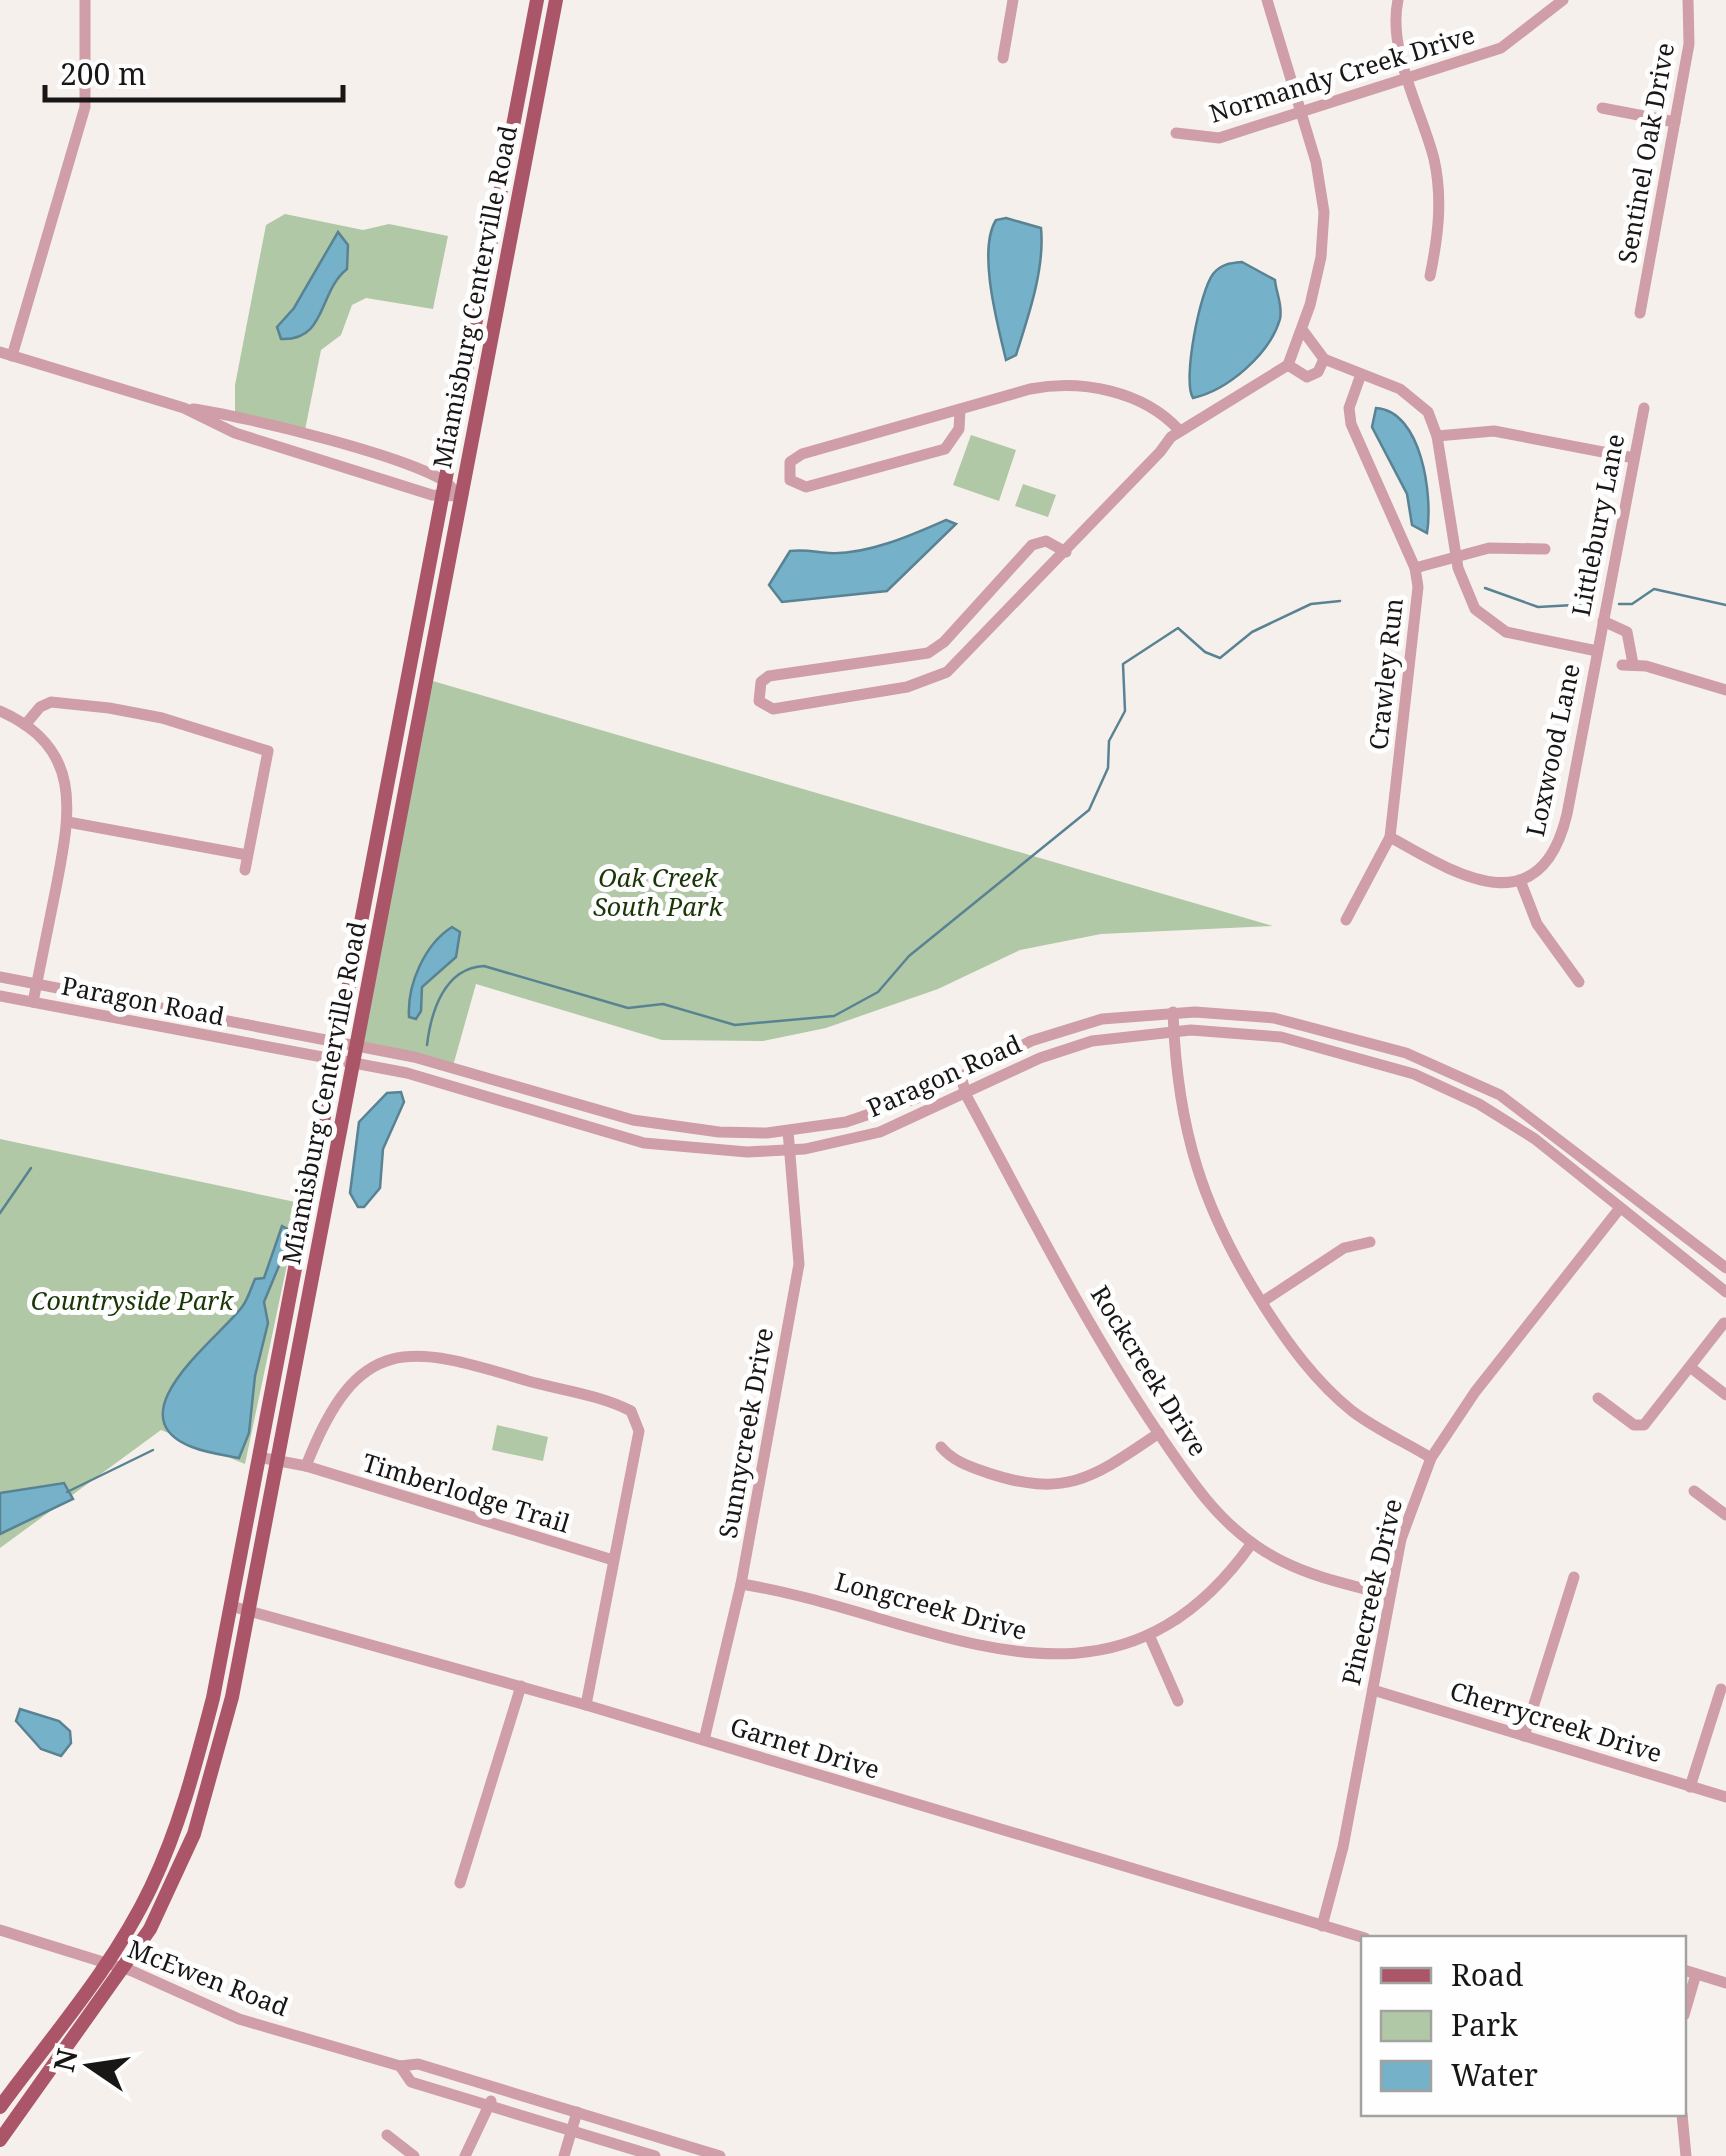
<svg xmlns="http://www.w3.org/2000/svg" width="1726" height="2156" font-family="'Noto Serif',serif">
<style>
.green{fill:#b1c8a6}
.water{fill:#75b1c8;stroke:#598393;stroke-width:2.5}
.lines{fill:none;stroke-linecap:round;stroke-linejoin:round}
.stream{stroke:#598393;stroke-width:2.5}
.minor{stroke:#cf9ea6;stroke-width:11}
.major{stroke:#aa5668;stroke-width:14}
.labels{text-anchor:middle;stroke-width:10;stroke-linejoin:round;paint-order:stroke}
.street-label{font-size:25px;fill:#191716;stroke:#fefefe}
.park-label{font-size:25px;font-style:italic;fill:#1a3607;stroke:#fefefe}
</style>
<rect width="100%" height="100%" fill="#f6f0ed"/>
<!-- green -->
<g class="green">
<path d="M285,214L363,230L389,224L448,236L433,309L366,298L352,305L341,335L321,350L304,435L235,415V385L266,225Z"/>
<path d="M971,435L1016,450L999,501L953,485Z"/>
<path d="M1023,484L1056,495L1048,517L1015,506Z"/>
<path d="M426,679L1273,926L1101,934L1020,950L938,989L826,1028L763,1041L662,1040L476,984L453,1066L355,1046Z"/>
<path d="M0,1139L300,1203L245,1464L161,1430L0,1548Z"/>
<path d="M497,1425L548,1437L543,1461L492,1450Z"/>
</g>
<!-- water -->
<g class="water">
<path d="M1006,218L1041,228C1045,269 1028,317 1016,355L1006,360C998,326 977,250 996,220Z"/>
<path d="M338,232L348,245L347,269C318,292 327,341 281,339L277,327L294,308Z"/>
<path d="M1242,262L1275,280C1276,293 1283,305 1280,319C1270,354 1228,390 1193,398C1182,381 1200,291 1213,274C1221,264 1230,263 1242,262Z"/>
<path d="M1376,408C1422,411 1433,496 1427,533L1412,525L1407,494L1372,427Z"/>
<path d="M946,520L956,524L887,591L782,602L769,585L790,551C805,549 815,552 829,553C867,555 912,535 946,520Z"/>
<path d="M452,927L460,932L456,957L422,987L421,1011L416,1019L409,1017C407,984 425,944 452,927Z"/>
<path d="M401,1092L404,1102L383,1149L380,1188L364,1207H358L350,1193L359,1122L387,1093Z"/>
<path d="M282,1226L293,1232L264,1302L268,1323L255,1376L249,1433L239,1458C224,1455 207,1453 192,1447C112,1416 219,1338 242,1307C248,1299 251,1288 255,1279L264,1278Z"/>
<path d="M64,1483L73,1499L0,1534V1493Z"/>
<path d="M20,1709L59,1721L70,1731L71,1743L61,1756L41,1749L16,1721Z"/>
</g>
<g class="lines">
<!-- stream -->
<g class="stream">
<path d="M1485,588L1538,607L1592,604"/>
<path d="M1619,604H1632L1654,589L1726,605"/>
<path d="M427,1045C431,1012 444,968 484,966L628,1008L663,1004L735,1025L834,1016L878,992L909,956L1089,810L1108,768L1109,741L1125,711L1123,664L1178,628L1205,652L1220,658L1252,632L1311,604L1340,601"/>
<path d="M0,1213L31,1168"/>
<path d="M67,1492L153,1450"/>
</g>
<!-- minor -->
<g class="minor">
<path d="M1267,0L1316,162L1324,212L1321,257L1310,305L1288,365L1307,377L1318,372L1324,359L1304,332"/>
<path d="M1398,0C1387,51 1422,111 1434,159C1443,199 1438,237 1430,276"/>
<path d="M1003,58L1013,0"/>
<path d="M1602,108L1675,122"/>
<path d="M1176,133L1219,138L1501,48L1563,0"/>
<path d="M1640,313L1689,44L1688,0"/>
<path d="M0,352L184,408L235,433L432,495L459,496"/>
<path d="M12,356L85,107V0"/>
<path d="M1324,359L1400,389L1428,412L1437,436L1458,568L1475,609L1506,632L1597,651"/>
<path d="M193,409C234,414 429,460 451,487"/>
<path d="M960,410L959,429L945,449L806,487L790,480V462L802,454L1030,389C1082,379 1143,391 1179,430"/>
<path d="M1437,436L1494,431L1634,458"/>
<path d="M1066,552L1046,541L1032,545L944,642L928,653L769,676L761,682L759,701L773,709L907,687L947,672L1160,452L1171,437L1288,365"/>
<path d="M1415,568L1489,548L1545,549"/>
<path d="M1603,621L1627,632L1633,664"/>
<path d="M1622,665L1646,666L1726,690"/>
<path d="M0,711C85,748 70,814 56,888C48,926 41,964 33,1002"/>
<path d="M25,725L40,707L51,702L109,708L162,718L268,751L245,870"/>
<path d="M68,822L247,855"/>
<path d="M1390,837C1457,875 1540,927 1567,814L1644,408"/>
<path d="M1520,880L1537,924L1579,982"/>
<path d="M1346,920L1390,837L1418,587L1415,568L1351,424L1349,408L1360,377"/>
<path d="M0,977L414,1057L633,1120L719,1132L767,1133L846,1122L920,1097L1031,1041L1102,1019L1195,1012L1274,1018L1406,1053L1500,1095L1726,1268"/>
<path d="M0,996L407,1073L644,1143L747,1152L805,1149L880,1132L1040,1058L1092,1041L1191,1030L1281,1037L1414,1074L1479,1104L1535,1139L1726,1292"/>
<path d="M1173,1012C1177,1128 1202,1209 1264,1306C1289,1345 1316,1382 1352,1411C1377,1430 1405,1442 1431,1458"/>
<path d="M961,1076L966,1095C1027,1208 1085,1324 1157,1431C1186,1473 1212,1515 1255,1545C1296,1574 1342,1583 1389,1595"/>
<path d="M1262,1302L1344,1248L1370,1242"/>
<path d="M1690,1367L1726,1395"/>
<path d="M1598,1398L1634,1425H1644L1724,1323"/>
<path d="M941,1447C954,1462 971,1467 988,1473C1067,1499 1094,1477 1159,1433"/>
<path d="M258,1457L306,1466L613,1560"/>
<path d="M306,1466C358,1332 408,1344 528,1381C561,1390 600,1395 631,1411L639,1431L586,1705"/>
<path d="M1694,1491L1726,1515"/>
<path d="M741,1584C930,1614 1108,1746 1252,1543"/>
<path d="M231,1606L586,1705L1365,1938"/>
<path d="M1149,1635L1178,1701"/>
<path d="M1373,1690L1726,1797"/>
<path d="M1524,1736L1574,1577"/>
<path d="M704,1740L741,1584L799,1264L788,1131"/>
<path d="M1690,1787L1721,1689"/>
<path d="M460,1883L521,1686"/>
<path d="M1322,1926L1343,1847L1401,1539L1431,1458L1475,1392L1620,1208"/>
<path d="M0,1930L132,1971L239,2019L400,2066L418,2064L720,2156"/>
<path d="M1684,1970L1726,1983"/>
<path d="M1684,2015L1696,1974"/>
<path d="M400,2066L411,2082L655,2156"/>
<path d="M1682,2114L1686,2156"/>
<path d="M387,2135L414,2156"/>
<path d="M465,2156L491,2101"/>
<path d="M564,2156L577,2112"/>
</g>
<!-- major -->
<g class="major">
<path d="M0,2107C52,2036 113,1967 151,1887C180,1826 196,1763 213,1698L537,0"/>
<path d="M0,2140L150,1929L194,1834L232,1697L556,0"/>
</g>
</g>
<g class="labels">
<!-- street labels -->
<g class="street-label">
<text transform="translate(1342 74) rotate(-17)" y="9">Normandy Creek Drive</text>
<text transform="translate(1646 153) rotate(-80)" y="9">Sentinel Oak Drive</text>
<text transform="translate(475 297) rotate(-79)" y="9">Miamisburg Centerville Road</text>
<text transform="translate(1598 525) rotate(-79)" y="9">Littlebury Lane</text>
<text transform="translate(1386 674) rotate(-84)" y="9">Crawley Run</text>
<text transform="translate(1553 750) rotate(-78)" y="9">Loxwood Lane</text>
<text transform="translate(143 1001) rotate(11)" y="9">Paragon Road</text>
<text transform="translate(944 1076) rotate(-24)" y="9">Paragon Road</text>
<text transform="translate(324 1093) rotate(-79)" y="9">Miamisburg Centerville Road</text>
<text transform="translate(1149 1371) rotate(58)" y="9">Rockcreek Drive</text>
<text transform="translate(746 1433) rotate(-80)" y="9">Sunnycreek Drive</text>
<text transform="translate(466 1493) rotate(17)" y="9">Timberlodge Trail</text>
<text transform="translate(1372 1592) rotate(-77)" y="9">Pinecreek Drive</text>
<text transform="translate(931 1606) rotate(15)" y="9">Longcreek Drive</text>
<text transform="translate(1556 1722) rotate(17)" y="9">Cherrycreek Drive</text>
<text transform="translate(805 1748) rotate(17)" y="9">Garnet Drive</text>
<text transform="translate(208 1978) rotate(21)" y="9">McEwen Road</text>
</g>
<!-- park labels -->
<g class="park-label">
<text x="658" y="887">Oak Creek<tspan x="658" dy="29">South Park</tspan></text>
<text x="132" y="1310">Countryside Park</text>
</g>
</g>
<!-- legend -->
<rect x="1361" y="1936" width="325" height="180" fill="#fefefe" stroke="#a2a2a1" stroke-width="2.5"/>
<rect x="1381" y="1968" width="50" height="15" fill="#aa5668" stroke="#a2a2a1" stroke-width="2.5"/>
<text x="1451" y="1986" font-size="30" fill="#191716">Road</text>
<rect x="1381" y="2011" width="50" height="30" fill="#b1c8a6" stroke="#a2a2a1" stroke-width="2.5"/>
<text x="1451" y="2036" font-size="30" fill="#191716">Park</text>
<rect x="1381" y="2061" width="50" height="30" fill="#75b1c8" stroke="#a2a2a1" stroke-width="2.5"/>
<text x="1451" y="2086" font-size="30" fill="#191716">Water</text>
<!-- north arrow -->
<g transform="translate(90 2066) rotate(283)" stroke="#fefefe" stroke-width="8" paint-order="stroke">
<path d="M0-8L18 38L0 25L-18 38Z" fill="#191716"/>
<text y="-15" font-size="28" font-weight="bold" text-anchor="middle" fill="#191716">N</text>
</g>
<!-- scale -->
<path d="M45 85v15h298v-15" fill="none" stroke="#191716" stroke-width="5"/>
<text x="60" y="85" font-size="30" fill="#191716" stroke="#fefefe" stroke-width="8" paint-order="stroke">200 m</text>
</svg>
